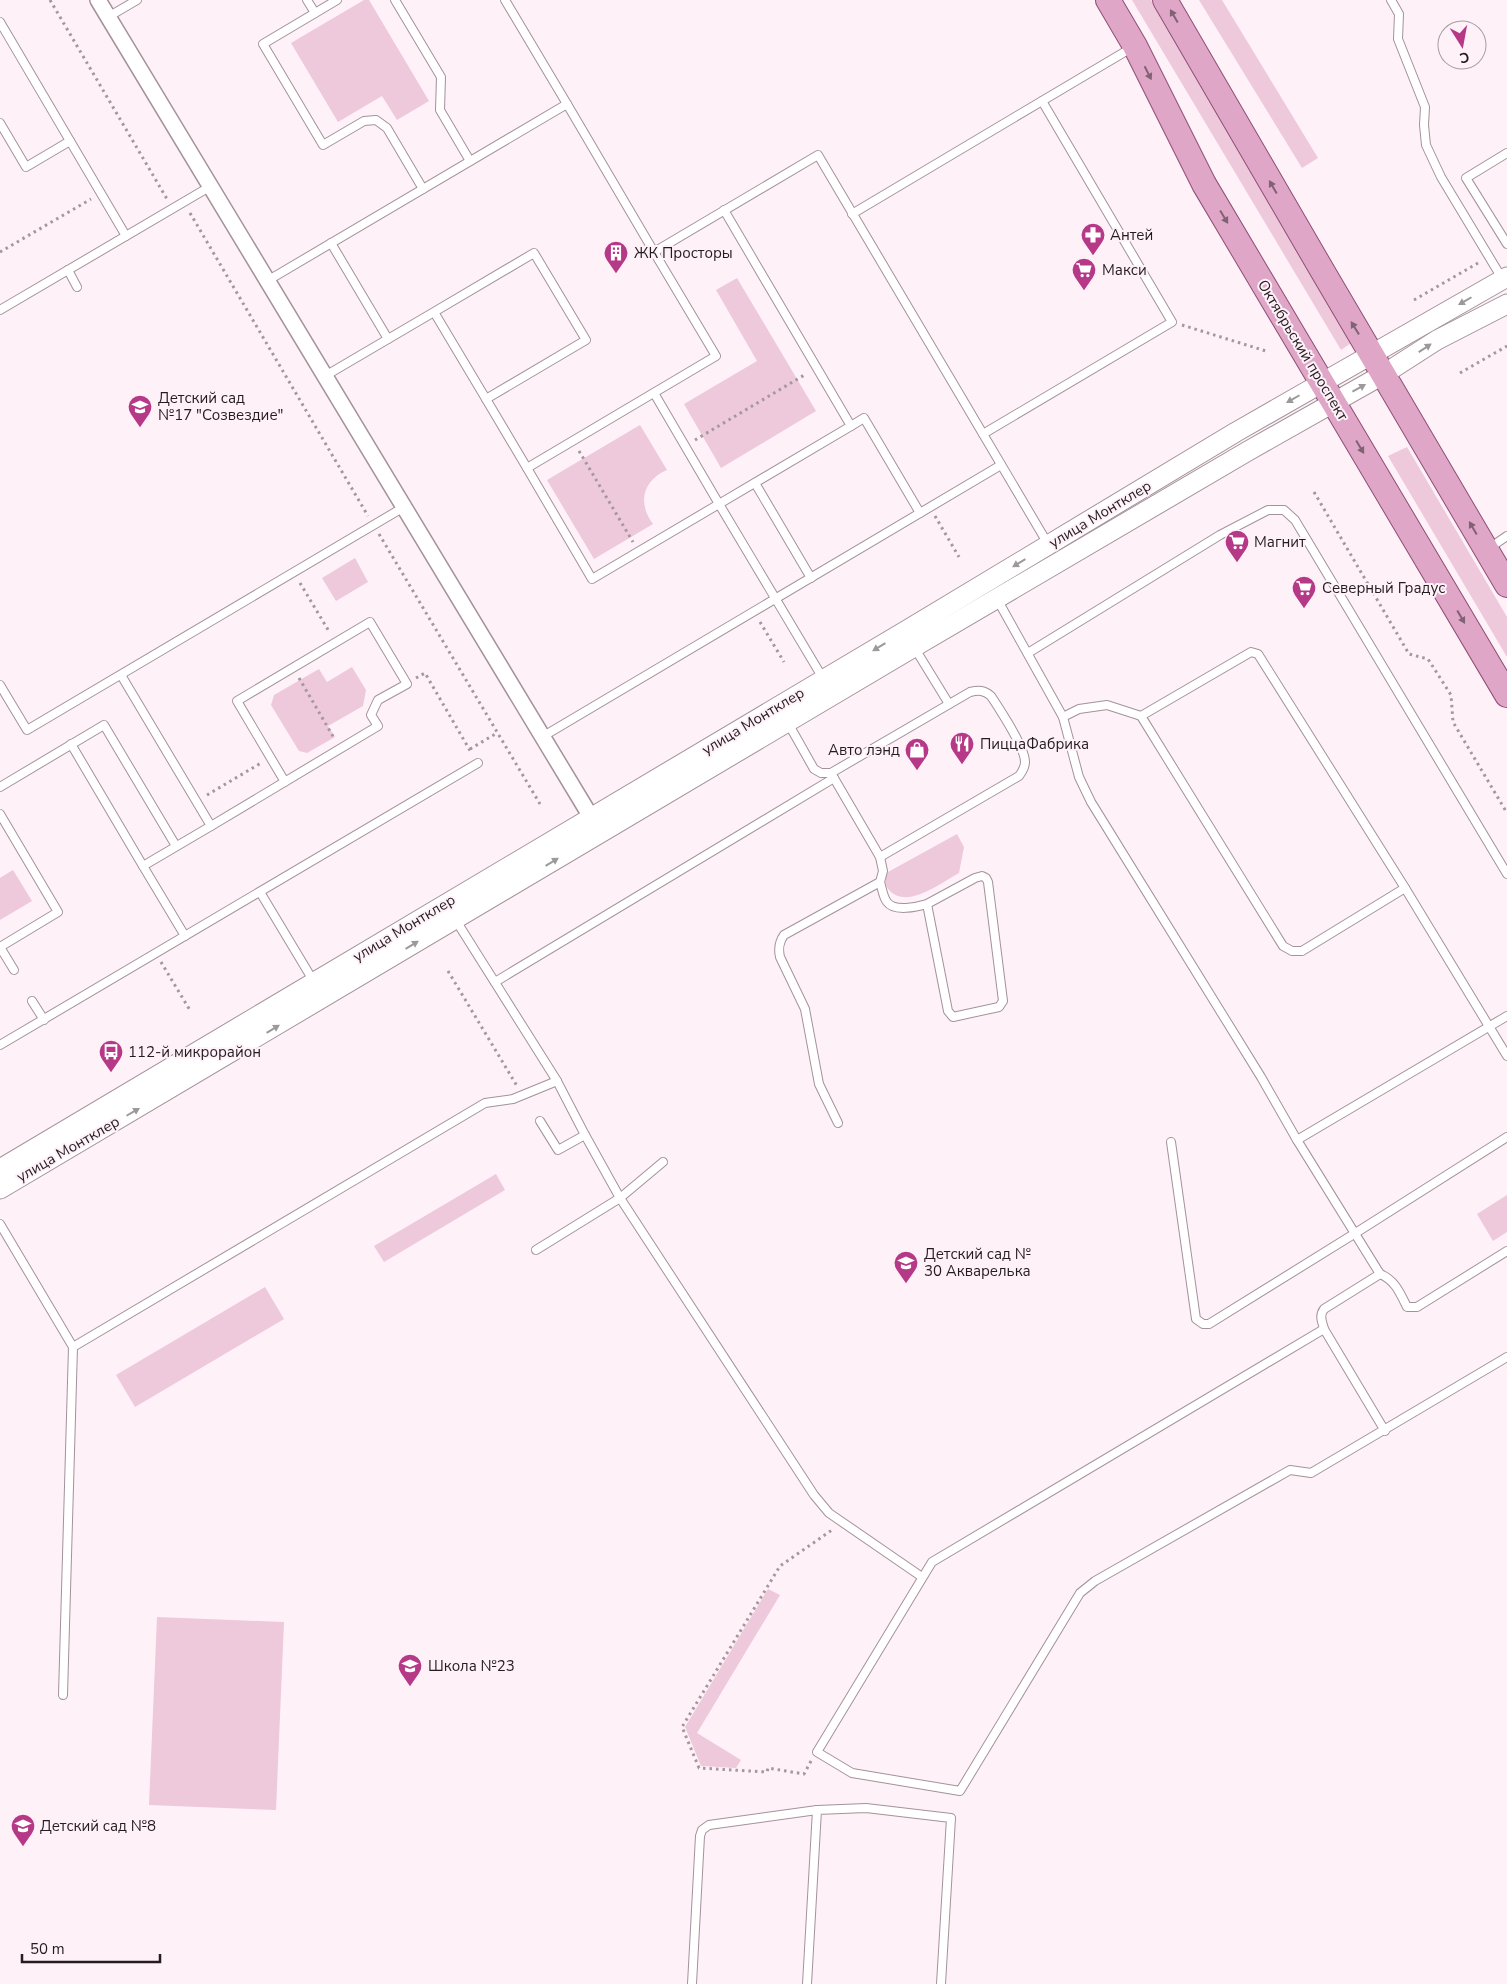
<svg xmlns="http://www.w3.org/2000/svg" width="1507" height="1984" font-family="'Nunito Sans',sans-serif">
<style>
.green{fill:#eec8db}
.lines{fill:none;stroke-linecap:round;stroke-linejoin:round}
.service-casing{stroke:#a3929b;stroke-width:10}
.minor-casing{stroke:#a3929b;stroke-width:18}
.tertiary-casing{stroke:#a3929b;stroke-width:21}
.primary-casing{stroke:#8f4f74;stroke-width:26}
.path{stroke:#a3989d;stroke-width:3;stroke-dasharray:2.5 4;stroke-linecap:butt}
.service{stroke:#fff;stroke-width:8}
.minor{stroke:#fff;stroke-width:15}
.tertiary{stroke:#fff;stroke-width:19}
.primary{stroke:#dfa6c7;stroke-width:24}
.oneway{fill:#816274}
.oneway2{fill:#9c999b}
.labels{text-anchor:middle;stroke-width:4;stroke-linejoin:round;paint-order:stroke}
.poi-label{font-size:15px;fill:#231d20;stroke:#fff1f8;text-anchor:start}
.street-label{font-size:15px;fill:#231d20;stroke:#fff1f8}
</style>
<rect width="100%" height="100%" fill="#fff1f8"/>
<!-- green -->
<g class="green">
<path d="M364,0H369L429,101L397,120L382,96L338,122L291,43Z"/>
<path d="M1132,0H1151L1354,341L1341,350Z"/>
<path d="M1199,0H1222L1318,158L1302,168Z"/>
<path d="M737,278L816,411L721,468L684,404L757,361L716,290Z"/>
<path d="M640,425L667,470C643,480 637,503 653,524L594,559L547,480Z"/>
<path d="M1407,447L1507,617V657L1388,456Z"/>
<path d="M355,558L368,582L336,601L322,578Z"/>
<path d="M352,667L366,690L363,706L328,726L335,737L307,753L299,751L271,705L274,695L319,669L327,682Z"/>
<path d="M957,834L964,847L959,873C940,883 907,910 889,890C884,884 885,878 888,872Z"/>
<path d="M13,870L32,901L0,920V878Z"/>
<path d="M496,1174L505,1190L384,1262L374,1246Z"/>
<path d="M1507,1195V1232L1493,1241L1477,1214Z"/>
<path d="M265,1287L284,1319L135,1407L116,1375Z"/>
<path d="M768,1589L780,1595L697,1733L741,1760L736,1768L701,1766L685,1727Z"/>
<path d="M157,1617L284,1622L276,1810L149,1805Z"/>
</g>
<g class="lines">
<defs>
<g id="service">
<path d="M307,0L315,13"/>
<path d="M337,0L263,44L323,145L364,121L376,120L387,128L423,189"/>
<path d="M395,0L441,77L440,110L470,161"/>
<path d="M505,0L567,104"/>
<path d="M1391,0L1399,14L1398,39L1425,107L1424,125L1426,145L1441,177L1503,280"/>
<path d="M108,17L137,0"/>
<path d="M0,22L126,236"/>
<path d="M0,123L26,167L70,141"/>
<path d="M1507,153L1466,178L1507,244"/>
<path d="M724,210L851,426L719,504L824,680"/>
<path d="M852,214L1042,101"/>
<path d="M331,243L388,339"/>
<path d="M68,270L77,287"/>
<path d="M267,281L567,104L654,252"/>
<path d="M0,310L211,186"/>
<path d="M325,376L434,312L486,399L586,340L534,253L434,312"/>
<path d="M486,399L527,468L716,356L654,252L818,155L983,434"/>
<path d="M851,426L864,418L920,513"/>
<path d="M527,468L592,579L719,504L654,393"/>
<path d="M755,483L811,578"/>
<path d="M1048,544L983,434L1172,322L1042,101L1133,47"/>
<path d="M1488,549L1507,536"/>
<path d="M997,599L1063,717L1079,709L1107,705L1141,716L1251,652L1258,654L1405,888L1507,1056"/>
<path d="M914,647L949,704"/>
<path d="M1028,653L1220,535L1268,510H1284L1295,520L1507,874"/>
<path d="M121,675L211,826L378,726L371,715L378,700L407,684L370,622L237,701L285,782"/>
<path d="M0,685L27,730L404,507"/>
<path d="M1141,716L1283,946L1292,951H1302L1405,888"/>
<path d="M1063,717L1079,777L1091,802L1261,1077L1297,1140L1380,1274"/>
<path d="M788,723L814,769L821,773H831L970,692C979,690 984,690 991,696C1000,710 1025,747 1025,762C1025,767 1022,772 1019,776L880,857"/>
<path d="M542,737L1001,465"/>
<path d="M71,744L143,866"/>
<path d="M831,773L880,857L883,871L880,882L784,935C779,942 778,948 780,957L805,1009L819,1084L838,1123"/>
<path d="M0,787L104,725L176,846"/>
<path d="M0,814L58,912L0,947"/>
<path d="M880,882C882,888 883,897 887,902C894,912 917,907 927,904L948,1011L953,1017L999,1007L1003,1001L988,882L986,878L982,876L975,878L927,904"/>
<path d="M260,892L314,982"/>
<path d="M455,919L557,1081L585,1135L620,1198L814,1495L829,1513L922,1577"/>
<path d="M185,936L143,866L211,826"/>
<path d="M0,947L14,970"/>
<path d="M495,982L834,778"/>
<path d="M32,1001L44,1020"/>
<path d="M0,1045L478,763"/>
<path d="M540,1121L558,1150L585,1135"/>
<path d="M1297,1140L1507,1016"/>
<path d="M1171,1142L1196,1319L1203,1324H1209L1354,1234L1507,1137"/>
<path d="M0,1224L73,1347L485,1103L513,1099L557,1081"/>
<path d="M536,1250L620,1198L663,1162"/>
<path d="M1324,1329L932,1562L817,1752L852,1773L960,1791L1080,1593L1095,1581L1290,1470L1311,1473L1507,1357"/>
<path d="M1385,1431L1324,1329C1322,1321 1319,1316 1324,1309L1380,1274C1395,1280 1400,1293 1407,1307H1417L1507,1251"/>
<path d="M63,1695L73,1347"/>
<path d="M692,1984L700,1836L702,1830L709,1825L817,1810"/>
<path d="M807,1984L817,1810L866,1808L951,1818L941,1984"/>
</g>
<path id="minor" d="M98,0L591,817"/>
<g id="tertiary">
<path d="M0,1169L907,630L1236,432L1507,277"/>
<path d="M0,1189L914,647L1248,451L1384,374L1437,340L1507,304"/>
</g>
<g id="primary">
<path d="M1108,0L1135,46L1204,184L1507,695"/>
<path d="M1165,0C1278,196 1392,390 1507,585"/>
</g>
</defs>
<!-- service casing -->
<use href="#service" class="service-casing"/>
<!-- minor casing -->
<use href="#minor" class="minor-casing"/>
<!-- tertiary casing -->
<use href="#tertiary" class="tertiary-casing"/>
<!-- primary casing -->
<use href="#primary" class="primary-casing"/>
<!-- path -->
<g class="path">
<path d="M50,0L167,199"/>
<path d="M190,213L368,516"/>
<path d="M0,252L91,199"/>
<path d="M1414,300L1478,263"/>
<path d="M1182,325L1266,351"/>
<path d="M1460,373L1507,346"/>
<path d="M695,440L806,374"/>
<path d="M579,451L633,542"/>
<path d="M1314,492L1409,654L1428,659L1451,695L1453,722L1507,813"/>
<path d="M935,516L959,557"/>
<path d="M379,534L540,804"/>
<path d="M300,583L330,633"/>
<path d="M760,622L784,662"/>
<path d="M299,678L334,738"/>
<path d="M416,678L425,673L472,754"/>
<path d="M470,749L497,733"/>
<path d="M207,795L261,763"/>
<path d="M161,962L191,1012"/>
<path d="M448,971L517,1086"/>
<path d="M811,1761L804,1774L768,1768L767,1772L699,1768L682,1727L780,1566L832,1530"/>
</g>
<!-- service -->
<use href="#service" class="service"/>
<!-- minor -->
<use href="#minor" class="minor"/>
<!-- tertiary -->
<use href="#tertiary" class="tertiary"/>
<!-- primary -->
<use href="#primary" class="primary"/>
</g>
<!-- one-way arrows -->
<defs><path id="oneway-solid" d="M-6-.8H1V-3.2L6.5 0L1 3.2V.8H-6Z" transform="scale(1.25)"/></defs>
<g class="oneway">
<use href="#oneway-solid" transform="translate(1174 16) rotate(-120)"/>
<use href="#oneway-solid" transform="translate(1148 73) rotate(63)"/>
<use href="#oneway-solid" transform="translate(1273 187) rotate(-120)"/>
<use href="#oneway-solid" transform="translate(1224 217) rotate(59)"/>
<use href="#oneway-solid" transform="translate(1355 328) rotate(-122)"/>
<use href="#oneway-solid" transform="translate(1360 447) rotate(59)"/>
<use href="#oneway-solid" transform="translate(1473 528) rotate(-120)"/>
<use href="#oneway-solid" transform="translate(1461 617) rotate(60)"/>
</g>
<g class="oneway2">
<use href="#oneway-solid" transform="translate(1465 301) rotate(150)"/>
<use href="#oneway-solid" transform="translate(1425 348) rotate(-33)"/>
<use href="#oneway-solid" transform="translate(1359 388) rotate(-29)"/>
<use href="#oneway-solid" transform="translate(1293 399) rotate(150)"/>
<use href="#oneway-solid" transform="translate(1019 563) rotate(149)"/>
<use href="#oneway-solid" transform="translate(879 647) rotate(149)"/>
<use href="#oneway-solid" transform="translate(552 862) rotate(-31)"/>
<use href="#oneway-solid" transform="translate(412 945) rotate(-31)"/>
<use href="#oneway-solid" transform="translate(273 1029) rotate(-31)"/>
<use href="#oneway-solid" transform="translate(133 1112) rotate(-30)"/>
</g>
<!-- icons -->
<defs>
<symbol id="pharmacy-pin" viewBox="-11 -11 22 30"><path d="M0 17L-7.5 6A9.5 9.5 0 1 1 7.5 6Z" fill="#b63988" stroke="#fff1f8"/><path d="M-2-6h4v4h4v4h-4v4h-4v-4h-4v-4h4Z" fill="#fff"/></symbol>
<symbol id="building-pin" viewBox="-11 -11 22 30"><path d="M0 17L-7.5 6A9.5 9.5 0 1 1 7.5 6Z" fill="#b63988" stroke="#fff1f8"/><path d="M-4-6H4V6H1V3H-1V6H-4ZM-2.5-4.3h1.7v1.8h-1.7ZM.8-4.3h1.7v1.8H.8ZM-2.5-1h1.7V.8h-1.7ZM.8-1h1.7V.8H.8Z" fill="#fff"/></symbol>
<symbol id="supermarket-pin" viewBox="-11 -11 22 30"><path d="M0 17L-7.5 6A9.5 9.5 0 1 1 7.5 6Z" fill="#b63988" stroke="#fff1f8"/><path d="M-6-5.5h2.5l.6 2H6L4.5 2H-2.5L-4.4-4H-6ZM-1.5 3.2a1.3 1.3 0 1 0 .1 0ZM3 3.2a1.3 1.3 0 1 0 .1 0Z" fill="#fff"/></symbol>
<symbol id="school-pin" viewBox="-11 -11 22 30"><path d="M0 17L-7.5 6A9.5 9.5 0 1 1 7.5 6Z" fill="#b63988" stroke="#fff1f8"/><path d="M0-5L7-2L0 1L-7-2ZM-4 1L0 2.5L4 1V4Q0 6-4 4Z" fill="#fff"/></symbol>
<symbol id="restaurant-pin" viewBox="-11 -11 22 30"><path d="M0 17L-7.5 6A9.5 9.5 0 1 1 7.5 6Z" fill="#b63988" stroke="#fff1f8"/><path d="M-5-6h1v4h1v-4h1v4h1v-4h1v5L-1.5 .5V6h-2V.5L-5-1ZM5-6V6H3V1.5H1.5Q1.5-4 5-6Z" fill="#fff"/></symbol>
<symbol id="shop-pin" viewBox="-11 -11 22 30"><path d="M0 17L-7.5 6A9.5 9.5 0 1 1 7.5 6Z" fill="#b63988" stroke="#fff1f8"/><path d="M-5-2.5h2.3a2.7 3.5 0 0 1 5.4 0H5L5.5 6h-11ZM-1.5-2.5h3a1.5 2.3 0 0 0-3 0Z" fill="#fff"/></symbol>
<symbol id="bus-pin" viewBox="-11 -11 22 30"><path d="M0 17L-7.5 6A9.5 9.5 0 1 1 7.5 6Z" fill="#b63988" stroke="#fff1f8"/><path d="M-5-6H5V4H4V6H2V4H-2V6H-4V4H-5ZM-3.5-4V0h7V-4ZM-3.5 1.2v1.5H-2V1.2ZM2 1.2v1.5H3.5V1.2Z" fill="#fff"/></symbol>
</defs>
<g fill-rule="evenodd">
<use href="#pharmacy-pin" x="1079" y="221" width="28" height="38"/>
<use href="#building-pin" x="602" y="239" width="28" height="38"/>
<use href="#supermarket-pin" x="1070" y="256" width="28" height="38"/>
<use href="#school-pin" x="126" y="393" width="28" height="38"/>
<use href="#supermarket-pin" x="1223" y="528" width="28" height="38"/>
<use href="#supermarket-pin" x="1290" y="574" width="28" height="38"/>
<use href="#restaurant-pin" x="948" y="730" width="28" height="38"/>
<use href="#shop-pin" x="903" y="736" width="28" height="38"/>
<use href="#bus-pin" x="97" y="1038" width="28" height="38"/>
<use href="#school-pin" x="892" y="1249" width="28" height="38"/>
<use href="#school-pin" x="396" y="1652" width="28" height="38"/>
<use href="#school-pin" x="9" y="1812" width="28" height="38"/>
</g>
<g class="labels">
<!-- poi labels -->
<g class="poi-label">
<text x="1110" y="240">Антей</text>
<text x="634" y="258">ЖК Просторы</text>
<text x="1102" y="275">Макси</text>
<text x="158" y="403">Детский сад<tspan x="158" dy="17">№17 "Созвездие"</tspan></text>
<text x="1254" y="547">Магнит</text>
<text x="1322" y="593">Северный Градус</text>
<text x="980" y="749">ПиццаФабрика</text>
<text x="900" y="755" text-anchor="end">Авто лэнд</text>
<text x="128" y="1057">112-й микрорайон</text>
<text x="924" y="1259">Детский сад №<tspan x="924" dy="17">30 Акварелька</tspan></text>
<text x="428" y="1671">Школа №23</text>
<text x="40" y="1831">Детский сад №8</text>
</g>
<!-- street labels -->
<g class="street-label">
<text transform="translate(1303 350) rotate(59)" y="5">Октябрьский проспект</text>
<text transform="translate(1100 514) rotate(-31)" y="5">улица Монтклер</text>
<text transform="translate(753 721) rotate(-31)" y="5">улица Монтклер</text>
<text transform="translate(404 928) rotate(-31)" y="5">улица Монтклер</text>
<text transform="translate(68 1149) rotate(-30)" y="5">улица Монтклер</text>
</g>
</g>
<!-- north arrow -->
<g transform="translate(1462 45) rotate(169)"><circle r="24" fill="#fff1f8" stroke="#a79ca2"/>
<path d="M0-4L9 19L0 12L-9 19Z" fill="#b63988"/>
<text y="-8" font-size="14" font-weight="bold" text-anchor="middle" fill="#231d20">С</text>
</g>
<!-- scale -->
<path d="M22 1954v8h138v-8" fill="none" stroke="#231d20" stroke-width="2.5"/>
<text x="30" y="1954" font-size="15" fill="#231d20" stroke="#fff1f8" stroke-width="4" paint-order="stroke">50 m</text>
</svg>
